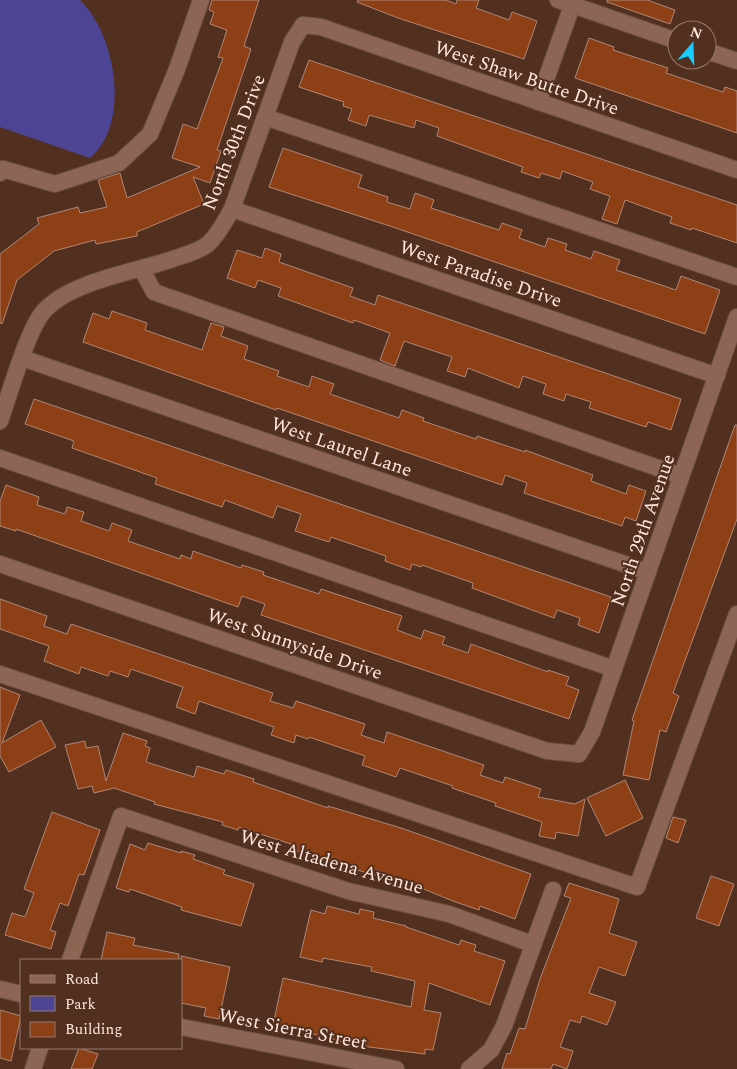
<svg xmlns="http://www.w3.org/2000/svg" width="737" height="1069" font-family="Spectral,serif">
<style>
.green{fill:#4d4593}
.building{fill:#8d3f16;stroke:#af8775}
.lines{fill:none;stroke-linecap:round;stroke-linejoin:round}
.minor-casing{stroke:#6a4d3f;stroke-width:18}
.minor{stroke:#8c6554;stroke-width:16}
.labels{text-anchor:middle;stroke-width:4;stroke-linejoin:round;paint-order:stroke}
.street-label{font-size:19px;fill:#fde7dd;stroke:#523020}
</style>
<rect width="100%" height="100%" fill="#523020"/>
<!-- green -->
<path class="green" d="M0,0H80C116,35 131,123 90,158L0,127Z"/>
<!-- building -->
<g class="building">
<path d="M212,0H259L244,46L251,49L217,150L221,151L210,183L193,177L204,204L137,232V236L96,244L95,240L54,251L17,280L2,324L0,323V254L39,224L37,218L78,207L80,213L107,207L98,180L120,173L127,198L200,167L172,158L183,124L197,129L223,58L218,57L227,30L210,24L214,12L209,10Z"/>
<path d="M358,0H446L456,4L457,0H479L476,8L509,20L512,12L537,21L524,59L398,18L357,2Z"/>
<path d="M607,0H647L675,10L670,24L607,2Z"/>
<path d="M589,38L614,47L613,50L668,68L666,73L723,92L725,87L737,91V133L575,78Z"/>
<path d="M309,60L737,205V243L692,228L691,230L670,223L672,217L625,200L617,224L602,219L610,196L590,189L593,182L562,171L560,179L541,173L539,178L521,172L523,167L437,136L439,128L416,120L414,128L369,115L366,126L348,120L352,109L343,106L344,102L299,87Z"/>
<path d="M283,148L362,175L358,187L388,197L387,202L410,209L415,193L434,200L431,208L499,230L502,223L522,230L519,238L545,247L548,238L567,244L565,250L591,259L594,251L620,260L616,270L676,290L681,276L720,290L705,334L393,227L269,187Z"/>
<path d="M265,248L281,254L279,262L353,288L350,296L375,305L378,295L681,399L671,430L648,422L646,427L589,408L591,402L566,394L564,401L543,394L546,384L523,376L519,388L468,368L465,377L447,371L452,357L404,341L395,366L380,360L390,333L354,320L353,323L278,296L281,288L258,280L255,288L227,278L237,250L262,258Z"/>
<path d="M112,311L147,323L145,330L202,350L211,323L224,327L221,336L248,346L244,359L279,371L277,376L309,387L312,376L334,384L330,394L399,418L402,410L424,418L423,421L476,439L477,436L525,452V450L593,475L591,481L626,494L629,485L646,491L636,521L625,517L622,526L524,493L527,483L505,475L502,485L277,408L276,410L83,342L93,313L109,319Z"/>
<path d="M34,399L611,597L599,633L578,625L580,618L557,610L554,618L472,588L473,583L422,565L421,567L412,564L410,570L385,561L386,556L331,537L329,542L295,531L301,514L277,506L273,518L225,500L222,507L155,484L157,478L72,448L74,441L25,424Z"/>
<path d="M735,425H737V519L673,693L679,696L666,732L660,730L649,780L623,775L634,721L632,720Z"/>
<path d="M6,485L39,497L37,505L65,514L67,507L84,512L81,521L109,531L112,523L132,530L128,541L180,559L181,555L191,559L193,551L241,568L242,565L264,572L263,575L319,594L321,589L402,616L397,630L421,639L424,630L445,637L442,644L468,653L471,644L548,672V670L569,677L566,685L579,690L569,719L261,615L265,604L242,596L238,607L16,529V531L0,526V501Z"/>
<path d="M0,599L47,616L44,626L67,634L71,624L273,693L270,701L293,708L296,701L365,724L361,735L384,743L387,732L484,765L480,775L503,783L505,777L541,789L538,797L575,804L585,799L578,836L556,832L555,839L539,836L542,822L495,806L496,803L452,788L453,786L400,768L396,777L362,765L365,756L309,737L308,739L296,735L294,743L271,735L274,727L199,701L195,714L176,707L183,687L131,669L128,677L110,671L108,676L81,667L79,674L44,661L49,646L0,629Z"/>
<path d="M0,687L20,695L2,743L41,720L56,747L9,772L0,756Z"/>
<path d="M123,733L147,741L145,746L150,748L146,762L194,777L197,766L224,774L226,770L254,779L253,782L328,808V806L401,828L531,874L515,919L480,906L479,910L453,901L377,870L375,876L341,864L340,867L292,849L294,845L239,827L238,830L222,825L223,822L154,804L155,802L114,788L94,793L92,786L78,789L65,745L85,741L86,748L98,746L106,781Z"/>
<path d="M625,780L643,818L606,836L587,798Z"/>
<path d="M52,812L100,830L84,875L79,874L68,906L60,903L50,930L56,932L51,949L5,935L12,913L25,917L34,893L24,889Z"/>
<path d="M673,817L686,820L678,843L666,838Z"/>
<path d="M148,843L181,853V851L195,855L193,859L225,870L223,874L254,884L241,926L181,910L182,907L130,889L129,892L116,888L130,844L145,850Z"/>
<path d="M711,876L734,884L719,926L696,918Z"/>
<path d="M569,883L619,899L609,933L637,942L625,976L599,967L589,993L616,1002L607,1025L582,1016L580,1023L570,1020L560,1047L573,1051L567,1069L553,1064L551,1069H502L507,1053L510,1054L519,1028L525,1029L540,979L571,898L564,896Z"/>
<path d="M327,906L359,914L360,909L374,912L373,918L406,926V927L459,945L461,940L476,945L474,951L505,961L490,1005L429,983L424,1010L441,1013L433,1050L425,1049V1054L353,1045L288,1027L287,1033L272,1030L283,978L411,1007L415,981L371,971L372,967L323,958L322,962L300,957L311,910L325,914Z"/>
<path d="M107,932L135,938L133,945L179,954L178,960H101Z"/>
<path d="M181,956L230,967L219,1019L204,1016L206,1008L181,1003Z"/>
<path d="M0,1010L21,1016L11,1061L0,1058Z"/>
<path d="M79,1048L98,1054L92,1069H71Z"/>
</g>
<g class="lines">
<defs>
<g id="minor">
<path d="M558,0L677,41"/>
<path d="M707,51L737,61"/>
<path d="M538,102L574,0"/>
<path d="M265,117L737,277"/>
<path d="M0,173L3,169L55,184L119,163L150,134L177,69L201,0"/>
<path d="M232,209L717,376"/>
<path d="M142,270L154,292L681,476"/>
<path d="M22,358L648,572"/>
<path d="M0,421C9,396 28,328 44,311C71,281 135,272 173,259C184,255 200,251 208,244C219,234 225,221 232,209L292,42L303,25L321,27L737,170"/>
<path d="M0,458L614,669"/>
<path d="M0,564L547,751L579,754L592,732L737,317"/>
<path d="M0,674L637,887L737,614"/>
<path d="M70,960L121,816L348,891L449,914L532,944"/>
<path d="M0,989L21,994"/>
<path d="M181,1027L396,1069"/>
<path d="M33,1069L40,1048"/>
<path d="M469,1069L491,1050L504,1026L553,890"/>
</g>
</defs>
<!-- minor casing -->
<use href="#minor" class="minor-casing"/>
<!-- minor -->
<use href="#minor" class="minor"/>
</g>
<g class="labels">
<!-- street labels -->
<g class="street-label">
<text transform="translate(527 77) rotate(19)" y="7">West Shaw Butte Drive</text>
<text transform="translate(233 142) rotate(-69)" y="7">North 30th Drive</text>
<text transform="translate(481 273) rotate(19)" y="7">West Paradise Drive</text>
<text transform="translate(342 446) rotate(19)" y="7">West Laurel Lane</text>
<text transform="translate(642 530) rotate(-71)" y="7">North 29th Avenue</text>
<text transform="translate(295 643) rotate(19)" y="7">West Sunnyside Drive</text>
<text transform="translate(332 861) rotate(16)" y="7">West Altadena Avenue</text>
<text transform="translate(293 1028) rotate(11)" y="7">West Sierra Street</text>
</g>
</g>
<!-- legend -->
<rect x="20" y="959" width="162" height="90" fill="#523020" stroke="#96796c"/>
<rect x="30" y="975" width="25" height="8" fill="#8c6554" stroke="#96796c"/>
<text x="65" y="984" font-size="15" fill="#fde7dd">Road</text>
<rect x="30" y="996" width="25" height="15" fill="#4d4593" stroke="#96796c"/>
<text x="65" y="1009" font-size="15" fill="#fde7dd">Park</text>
<rect x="30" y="1022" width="25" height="15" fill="#8d3f16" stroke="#96796c"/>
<text x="65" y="1034" font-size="15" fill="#fde7dd">Building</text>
<!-- north arrow -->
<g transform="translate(692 45) rotate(19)"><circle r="24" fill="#523020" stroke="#96796c"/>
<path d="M0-4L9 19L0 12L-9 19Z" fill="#1acafc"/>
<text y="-8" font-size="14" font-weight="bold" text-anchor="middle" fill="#fde7dd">N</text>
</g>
</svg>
